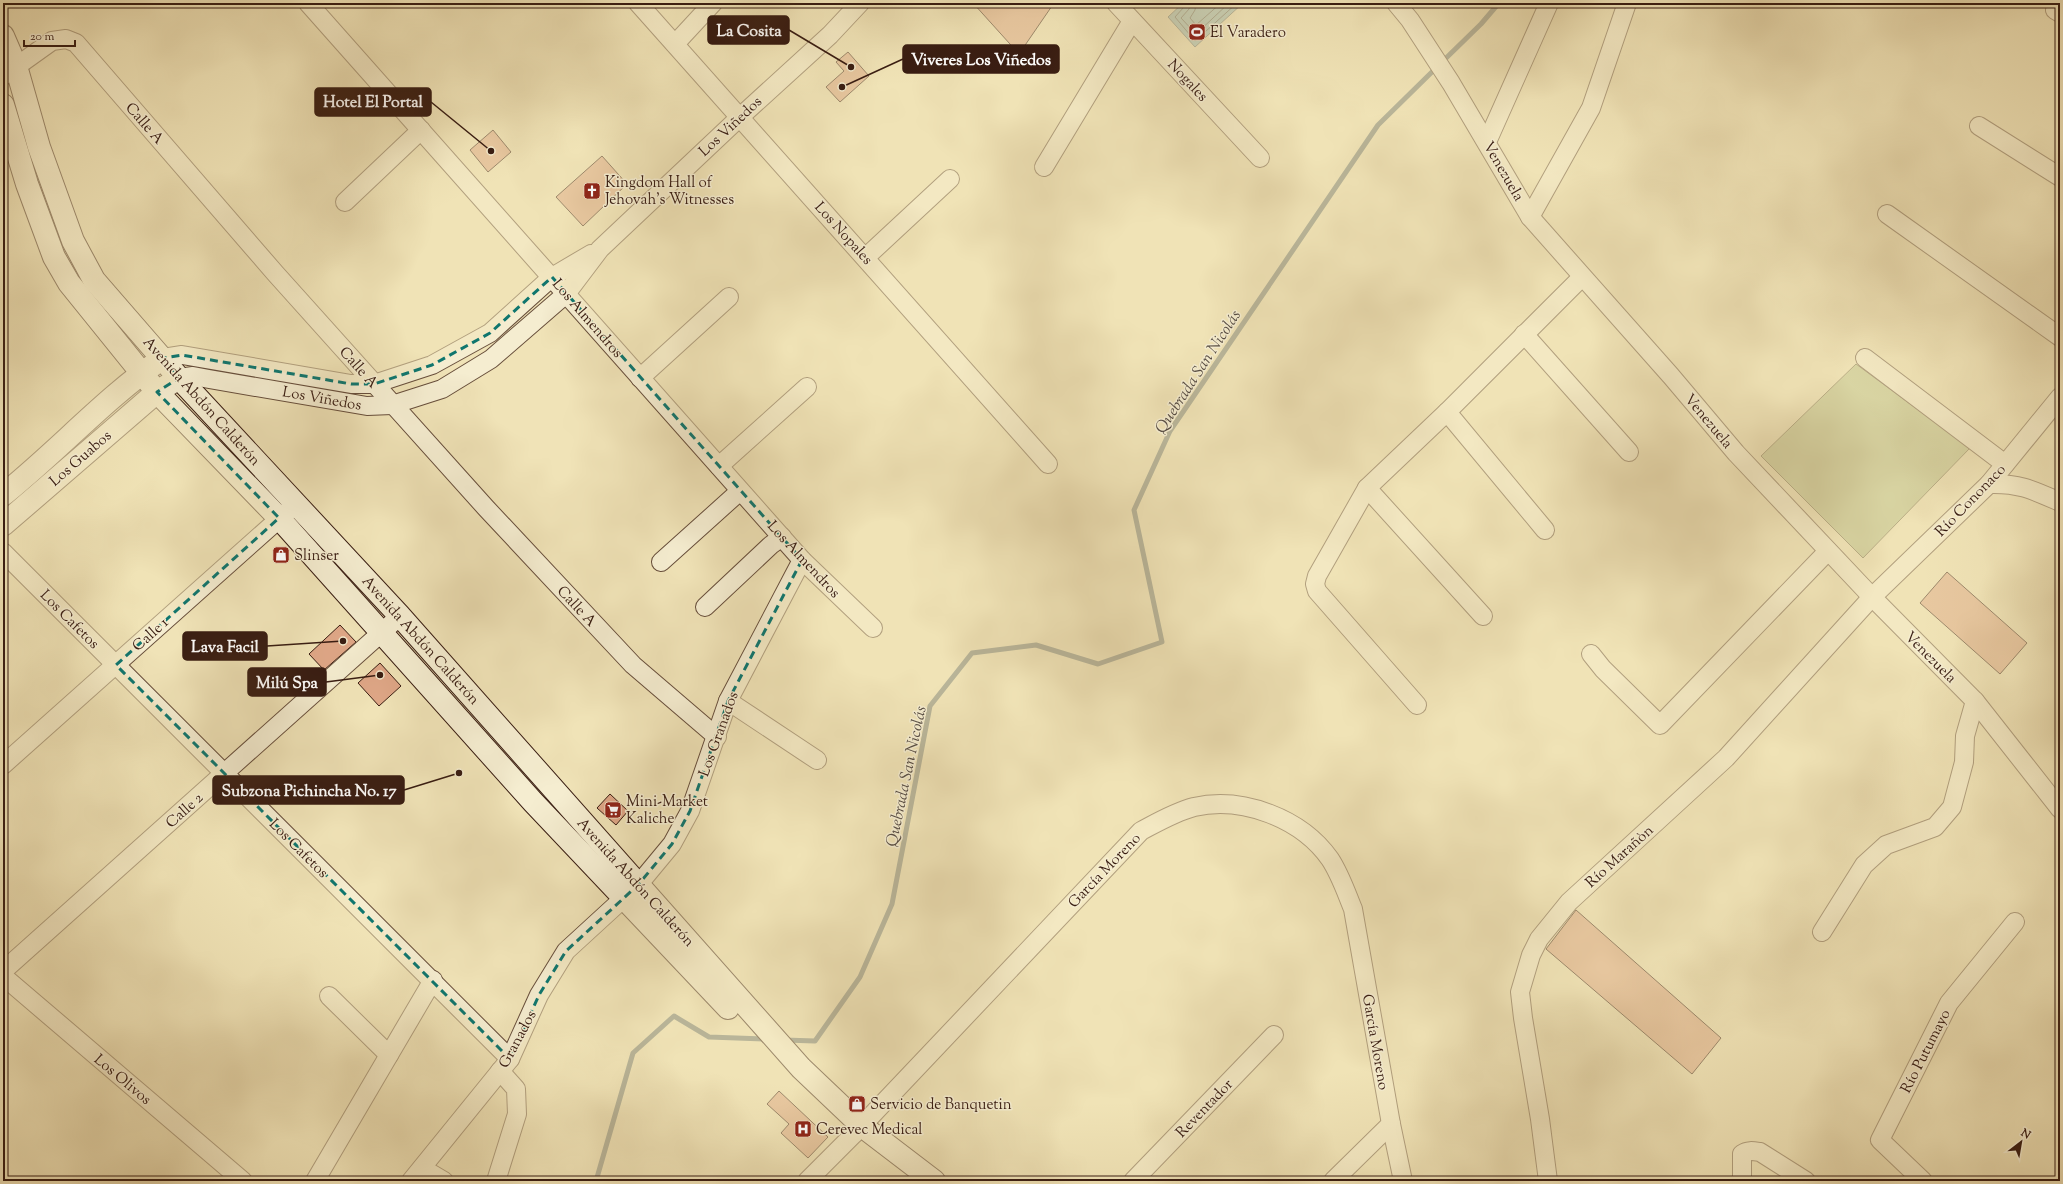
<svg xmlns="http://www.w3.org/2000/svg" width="2063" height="1184" font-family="'Sorts Mill Goudy',serif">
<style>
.park{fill:#bdc38c;stroke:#7b704f}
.water{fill:#9dbdb7;stroke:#757d75}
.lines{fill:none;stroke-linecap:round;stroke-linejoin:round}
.shore{stroke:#6b6d64;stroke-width:1}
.stream{stroke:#757d75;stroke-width:5}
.building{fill:#dea686;stroke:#391d12}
.minor-casing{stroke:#674e3b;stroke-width:20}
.tertiary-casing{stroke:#674e3b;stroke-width:24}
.secondary-casing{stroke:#391d12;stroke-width:24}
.minor{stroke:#f5edd0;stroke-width:18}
.tertiary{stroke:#f5edd0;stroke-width:22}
.secondary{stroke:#f5edd0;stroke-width:22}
.marked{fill:none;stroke:#0f766e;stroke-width:3;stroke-dasharray:8 5;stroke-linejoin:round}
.labels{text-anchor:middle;stroke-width:3;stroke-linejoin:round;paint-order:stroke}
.poi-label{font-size:15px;fill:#391d12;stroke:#f5edd0;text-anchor:start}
.street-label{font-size:15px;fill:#391d12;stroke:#f5edd0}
.water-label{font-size:16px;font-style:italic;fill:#574d44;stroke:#f5edd0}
.leader{fill:none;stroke:#391d12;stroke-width:1.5}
.callout-dot{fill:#391d12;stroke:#f5edd0;stroke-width:1.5}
.callout{fill:#391d12;stroke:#391d12;stroke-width:1.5}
.callout-label{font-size:16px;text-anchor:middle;font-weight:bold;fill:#fff}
</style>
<rect width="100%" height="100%" fill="#f0e3b7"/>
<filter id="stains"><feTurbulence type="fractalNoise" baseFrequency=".005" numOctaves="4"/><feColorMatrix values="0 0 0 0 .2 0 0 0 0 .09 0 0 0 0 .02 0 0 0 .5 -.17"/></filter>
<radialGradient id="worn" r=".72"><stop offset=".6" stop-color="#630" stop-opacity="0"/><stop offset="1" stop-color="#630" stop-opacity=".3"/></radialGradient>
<!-- park -->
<path class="park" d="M1856,364L1970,448L1863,558L1761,456Z"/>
<!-- water -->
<path class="water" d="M1183,3H1243L1195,47L1168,17Z"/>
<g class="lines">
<!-- shore -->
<g class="shore">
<path d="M1185,3L1184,7L1175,17L1195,41L1237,3"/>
<path d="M1190,3L1189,9L1181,18L1196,34L1229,3"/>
<path d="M1196,3L1195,10L1190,18L1196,25L1221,3"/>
</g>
<!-- stream -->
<g class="stream">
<path d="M1442,62L1481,24L1499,3"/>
<path d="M784,1040L815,1041L860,977L892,904L930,706L972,653L1036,645L1098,664L1162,642L1134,510L1170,431L1378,125L1436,68"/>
<path d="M596,1181L633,1053L674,1016L709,1037L766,1039"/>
</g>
</g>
<!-- building -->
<g class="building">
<path d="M973,3H1054L1019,54Z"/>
<path d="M848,52L869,76L840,102L826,87L844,71L836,62Z"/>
<path d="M493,130L511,152L488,172L470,150Z"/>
<path d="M602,156L627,184L583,226L556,197Z"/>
<path d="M1947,572L2027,643L2000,674L1920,603Z"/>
<path d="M340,625L356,642L324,670L309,654Z"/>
<path d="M380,663L401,686L379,706L358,683Z"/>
<path d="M610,794L628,811L616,825L597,808Z"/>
<path d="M1576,910L1721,1038L1692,1074L1546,949Z"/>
<path d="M779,1091L828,1137L808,1158L781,1133L789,1124L767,1104Z"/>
</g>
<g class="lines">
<defs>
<g id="minor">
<path d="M308,3L802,560L873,628"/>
<path d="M638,3L1048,464"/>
<path d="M1116,3L1260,158"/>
<path d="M1396,3L1410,20L1451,83L1530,217L1671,376L1736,453L1872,597L1975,701L2060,809"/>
<path d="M2055,10L2060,13"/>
<path d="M675,44L713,3"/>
<path d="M3,76L52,41L66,39L76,43L275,273L486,508L633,665L717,737"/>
<path d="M1979,126L2060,177"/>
<path d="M1487,142L1549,3"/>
<path d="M1044,167L1132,21"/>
<path d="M345,202L421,130"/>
<path d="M1887,214L2060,337"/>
<path d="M1530,217L1591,108L1627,3"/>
<path d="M866,257L950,179"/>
<path d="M1524,334L1629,452"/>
<path d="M163,358L182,355L351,384H374L432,365L490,333L552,277L591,254"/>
<path d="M1865,358L2005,464"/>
<path d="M179,378L193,376L209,379L367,406L392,405L442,389L491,359L566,294L600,249L740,117L830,35L860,3"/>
<path d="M640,378L729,297"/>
<path d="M1447,412L1545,530"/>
<path d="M719,466L807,387"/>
<path d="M1989,484C2019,483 2033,490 2060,502"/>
<path d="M1367,488L1483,616"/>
<path d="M3,552L510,1059"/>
<path d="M661,562L740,491"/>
<path d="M705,607L771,545L782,537"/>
<path d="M1591,654L1603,669L1660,725L1828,551"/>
<path d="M728,701L817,760"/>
<path d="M1417,705L1317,591L1315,584L1317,576L1367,488L1447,412L1582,277"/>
<path d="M3,765L289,510"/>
<path d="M1822,932L1864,865L1886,845L1935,827L1952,807L1964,762L1965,736L1975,701"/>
<path d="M3,971L400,616"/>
<path d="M3,976L243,1181"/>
<path d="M329,996L389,1055"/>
<path d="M422,1168L444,1181"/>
<path d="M315,1181L433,980"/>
<path d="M411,1181L510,1059L539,995L566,951L638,885L672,844L690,811L728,701L802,560"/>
<path d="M496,1181L517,1114L516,1089L500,1071"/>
<path d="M807,1181L853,1135L1141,831C1158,822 1175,812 1194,807C1242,796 1301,818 1330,859C1340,874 1346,892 1353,909L1391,1124L1403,1181"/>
<path d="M1133,1181L1274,1035"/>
<path d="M1333,1181L1391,1124"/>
<path d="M1548,1181L1540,1119L1523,1018L1520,992L1531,955L1539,939L1569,902L1726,758L1872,597L1989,484L2060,397"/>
<path d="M1742,1181V1154C1748,1150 1753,1151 1760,1152L1806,1181"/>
<path d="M1923,1181L1880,1140L1949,1003L2015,922"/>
</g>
<g id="tertiary">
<path d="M3,495C58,451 105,398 163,358"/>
<path d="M3,525L157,392L179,378"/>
</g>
<g id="secondary">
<path d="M3,36L16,66L39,147L73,241L94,280L179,378L400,616L801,1068L862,1126L934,1181"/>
<path d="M3,105L27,184L54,257L69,283L157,392L279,518L533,802L728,1008"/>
</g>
</defs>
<!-- minor casing -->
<use href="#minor" class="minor-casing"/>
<!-- tertiary casing -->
<use href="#tertiary" class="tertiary-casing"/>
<!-- secondary casing -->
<use href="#secondary" class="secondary-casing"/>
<!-- minor -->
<use href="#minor" class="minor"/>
<!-- tertiary -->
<use href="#tertiary" class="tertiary"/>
<!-- secondary -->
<use href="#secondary" class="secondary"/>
</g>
<!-- marked area -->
<path d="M0 0H2063V1184H0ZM552,277L802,560L728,701L690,811L672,844L638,885L566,951L539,995L510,1059L116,665L279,518L157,392L179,378L163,358L182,355L351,384H374L432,365L490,333Z" fill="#f0e3b7" fill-opacity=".55" fill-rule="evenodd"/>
<path class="marked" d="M552,277L802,560L728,701L690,811L672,844L638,885L566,951L539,995L510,1059L116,665L279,518L157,392L179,378L163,358L182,355L351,384H374L432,365L490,333Z"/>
<!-- icons -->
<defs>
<symbol id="stadium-square" viewBox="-11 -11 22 22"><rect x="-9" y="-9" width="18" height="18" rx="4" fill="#8f2418" stroke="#f5edd0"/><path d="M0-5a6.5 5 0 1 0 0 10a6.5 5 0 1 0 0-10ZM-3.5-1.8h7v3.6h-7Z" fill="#fff"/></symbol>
<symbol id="church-square" viewBox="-11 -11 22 22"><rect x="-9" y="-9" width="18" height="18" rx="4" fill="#8f2418" stroke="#f5edd0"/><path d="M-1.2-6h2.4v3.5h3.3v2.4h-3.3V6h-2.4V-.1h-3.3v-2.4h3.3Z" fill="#fff"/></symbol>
<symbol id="shop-square" viewBox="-11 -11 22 22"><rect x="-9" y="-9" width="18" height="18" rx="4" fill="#8f2418" stroke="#f5edd0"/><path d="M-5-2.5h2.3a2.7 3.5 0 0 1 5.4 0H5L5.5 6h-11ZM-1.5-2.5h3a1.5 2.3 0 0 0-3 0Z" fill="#fff"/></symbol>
<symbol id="supermarket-square" viewBox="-11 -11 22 22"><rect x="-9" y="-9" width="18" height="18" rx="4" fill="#8f2418" stroke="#f5edd0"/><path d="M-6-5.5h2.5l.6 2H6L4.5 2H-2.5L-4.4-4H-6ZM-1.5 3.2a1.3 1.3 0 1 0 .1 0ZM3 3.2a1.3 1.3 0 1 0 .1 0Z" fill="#fff"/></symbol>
<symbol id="hospital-square" viewBox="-11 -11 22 22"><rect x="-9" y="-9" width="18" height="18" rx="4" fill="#8f2418" stroke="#f5edd0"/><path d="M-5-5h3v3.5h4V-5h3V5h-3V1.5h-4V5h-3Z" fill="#fff"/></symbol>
</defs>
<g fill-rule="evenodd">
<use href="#stadium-square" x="1187" y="22" width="20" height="20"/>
<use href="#church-square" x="582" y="181" width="20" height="20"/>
<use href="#shop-square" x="271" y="545" width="20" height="20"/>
<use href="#supermarket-square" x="603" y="800" width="20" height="20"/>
<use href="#shop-square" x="847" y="1094" width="20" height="20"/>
<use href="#hospital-square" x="793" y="1119" width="20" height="20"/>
</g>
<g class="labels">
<!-- poi labels -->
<g class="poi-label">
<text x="1210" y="37">El Varadero</text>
<text x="605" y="187">Kingdom Hall of<tspan x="605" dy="17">Jehovah's Witnesses</tspan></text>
<text x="294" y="560">Slinser</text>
<text x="626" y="806">Mini-Market<tspan x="626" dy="17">Kaliche</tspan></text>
<text x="870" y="1109">Servicio de Banquetin</text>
<text x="816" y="1134">Cerevec Medical</text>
</g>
<!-- street labels -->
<g class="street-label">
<text transform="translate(1188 80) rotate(47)" y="5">Nogales</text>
<text transform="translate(145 123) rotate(49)" y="5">Calle A</text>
<text transform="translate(730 126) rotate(-43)" y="5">Los Viñedos</text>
<text transform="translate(1504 171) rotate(60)" y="5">Venezuela</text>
<text transform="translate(844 233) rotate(48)" y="5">Los Nopales</text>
<text transform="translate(588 318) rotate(49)" y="5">Los Almendros</text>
<text transform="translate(359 367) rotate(48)" y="5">Calle A</text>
<text transform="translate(322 398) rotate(10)" y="5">Los Viñedos</text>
<text transform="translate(202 401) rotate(48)" y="5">Avenida Abdón Calderón</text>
<text transform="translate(1709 421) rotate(50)" y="5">Venezuela</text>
<text transform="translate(80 458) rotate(-41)" y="5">Los Guabos</text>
<text transform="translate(1970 500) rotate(-46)" y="5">Río Cononaco</text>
<text transform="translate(804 559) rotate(47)" y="5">Los Almendros</text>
<text transform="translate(577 606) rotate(47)" y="5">Calle A</text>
<text transform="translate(70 619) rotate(45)" y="5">Los Cafetos</text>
<text transform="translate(150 634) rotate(-42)" y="5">Calle 1</text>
<text transform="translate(421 640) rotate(48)" y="5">Avenida Abdón Calderón</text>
<text transform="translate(1931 657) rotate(45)" y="5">Venezuela</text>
<text transform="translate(718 734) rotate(-70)" y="5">Los Granados</text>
<text transform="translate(184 810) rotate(-42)" y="5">Calle 2</text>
<text transform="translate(299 848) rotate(45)" y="5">Los Cafetos</text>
<text transform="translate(1619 856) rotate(-42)" y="5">Río Marañòn</text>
<text transform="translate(1104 870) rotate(-46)" y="5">García Moreno</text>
<text transform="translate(636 882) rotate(48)" y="5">Avenida Abdón Calderón</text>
<text transform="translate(517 1039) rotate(-62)" y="5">Granados</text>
<text transform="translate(1376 1042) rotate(80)" y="5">García Moreno</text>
<text transform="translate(1925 1051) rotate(-63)" y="5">Río Putumayo</text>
<text transform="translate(123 1079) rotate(40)" y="5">Los Olivos</text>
<text transform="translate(1204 1108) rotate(-46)" y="5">Reventador</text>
</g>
<!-- water labels -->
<g class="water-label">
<text transform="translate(1197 371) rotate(-57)" y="6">Quebrada San Nicolás</text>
<text transform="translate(905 776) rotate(-78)" y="6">Quebrada San Nicolás</text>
</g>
</g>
<!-- callouts -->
<path class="leader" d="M851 67L789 30M842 87L903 59M491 151L431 102M343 641L267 646M380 675L326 682M459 773L404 790"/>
<g class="callout-dot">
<circle cx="851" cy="67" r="4"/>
<circle cx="842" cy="87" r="4"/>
<circle cx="491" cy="151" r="4"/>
<circle cx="343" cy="641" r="4"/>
<circle cx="380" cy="675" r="4"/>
<circle cx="459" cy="773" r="4"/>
</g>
<g class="callout">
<rect x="708" y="16" width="81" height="28" rx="4"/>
<rect x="903" y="45" width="156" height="28" rx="4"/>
<rect x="315" y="88" width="116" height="28" rx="4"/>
<rect x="183" y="632" width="84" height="28" rx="4"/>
<rect x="248" y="668" width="78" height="28" rx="4"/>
<rect x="213" y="776" width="191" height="28" rx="4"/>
</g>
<g class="callout-label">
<text x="749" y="36">La Cosita</text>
<text x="981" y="65">Viveres Los Viñedos</text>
<text x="373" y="107">Hotel El Portal</text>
<text x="225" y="652">Lava Facil</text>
<text x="287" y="688">Milú Spa</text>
<text x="309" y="796">Subzona Pichincha No. 17</text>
</g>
<!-- margin -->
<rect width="2063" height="1184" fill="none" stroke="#f0e3b7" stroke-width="16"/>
<rect x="4" y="4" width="2055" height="1176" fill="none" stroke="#391d12" stroke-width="2"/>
<rect x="8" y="8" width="2047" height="1168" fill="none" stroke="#391d12"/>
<!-- north arrow -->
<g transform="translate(2021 1142) rotate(31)" stroke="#f5edd0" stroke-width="3" paint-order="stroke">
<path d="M0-3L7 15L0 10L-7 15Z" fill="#391d12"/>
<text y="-6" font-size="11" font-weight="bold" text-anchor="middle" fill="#391d12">N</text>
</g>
<!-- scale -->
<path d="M24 40v6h51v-6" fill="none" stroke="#391d12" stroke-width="2"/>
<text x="30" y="40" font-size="12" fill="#391d12" stroke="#f5edd0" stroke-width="3" paint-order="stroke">20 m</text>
<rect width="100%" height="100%" filter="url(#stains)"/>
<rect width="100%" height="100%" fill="url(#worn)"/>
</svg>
